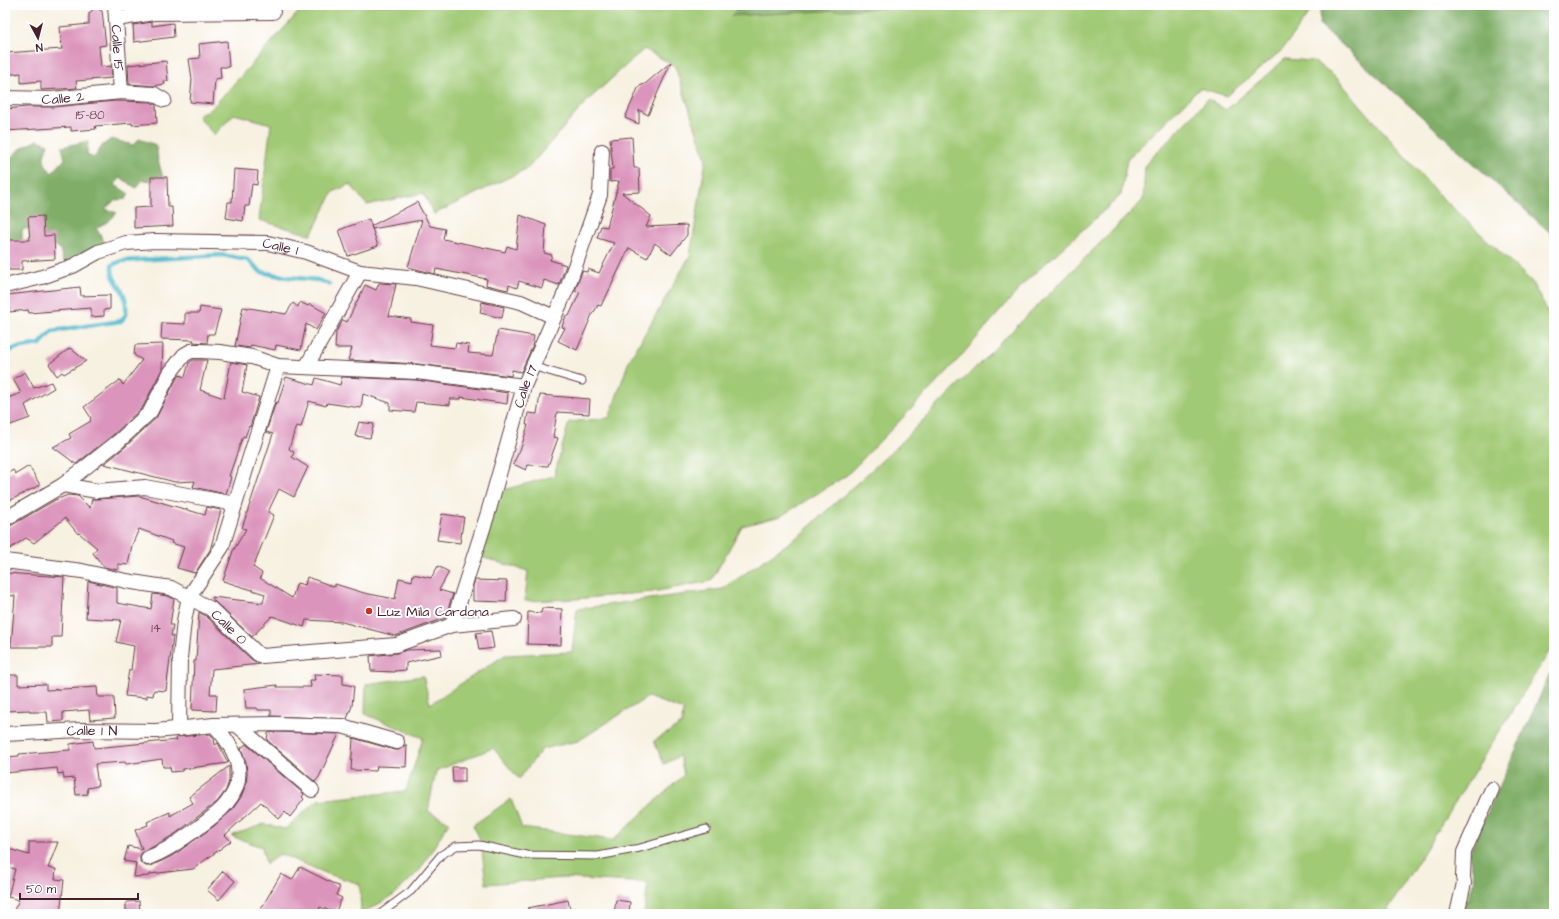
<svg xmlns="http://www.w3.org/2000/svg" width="1559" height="919" font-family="'Architects Daughter',sans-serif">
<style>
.green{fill:#a1ca76;stroke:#767450}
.forest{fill:#80ae67;stroke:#656649}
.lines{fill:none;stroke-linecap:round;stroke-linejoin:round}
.stream{stroke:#4eb8cb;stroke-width:4.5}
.building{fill:#db95bc}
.service-casing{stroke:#643e46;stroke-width:9}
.minor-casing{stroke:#643e46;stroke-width:16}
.service{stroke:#fff;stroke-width:7}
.minor{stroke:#fff;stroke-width:14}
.poi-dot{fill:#c8321e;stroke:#fff;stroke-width:1.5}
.labels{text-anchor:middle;stroke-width:4;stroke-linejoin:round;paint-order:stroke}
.number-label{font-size:12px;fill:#6e3c4f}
.street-label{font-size:14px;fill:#4a1f2b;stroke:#fff}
.poi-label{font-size:14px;fill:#4a1f2b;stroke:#fff;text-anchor:start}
</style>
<rect width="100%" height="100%" fill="#fff"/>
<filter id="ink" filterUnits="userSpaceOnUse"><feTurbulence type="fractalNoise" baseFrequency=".025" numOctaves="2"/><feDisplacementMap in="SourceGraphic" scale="8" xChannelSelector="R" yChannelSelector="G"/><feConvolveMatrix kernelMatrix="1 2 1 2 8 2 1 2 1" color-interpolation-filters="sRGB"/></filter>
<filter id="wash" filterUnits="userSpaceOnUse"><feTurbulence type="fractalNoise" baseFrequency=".012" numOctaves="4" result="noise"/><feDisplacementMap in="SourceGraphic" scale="16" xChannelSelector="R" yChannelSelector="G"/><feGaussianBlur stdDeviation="0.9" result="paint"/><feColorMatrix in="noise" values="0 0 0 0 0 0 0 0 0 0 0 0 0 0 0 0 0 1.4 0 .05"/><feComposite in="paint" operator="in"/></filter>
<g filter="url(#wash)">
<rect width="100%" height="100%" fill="#f7f1e1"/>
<!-- green -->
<g class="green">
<path d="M305,5H1315L1282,50L1227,96L1200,88L1127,159L1121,195L1027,280L948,371L847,475L781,516L742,526L711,581L652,592L576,599L525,601L528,571L481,557L500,491L554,476L569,422L609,418L629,361L690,256L706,159L675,66L644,49L587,101L528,168L434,214L423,193L367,205L350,184L333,192L311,235L259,220L271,124L234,114L214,135L198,116L212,108Z"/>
<path d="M1285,59L1313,61L1334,75L1436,192L1531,281L1554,323V644L1385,914H644L648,883L564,878L486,884L481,842L473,825L511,799L522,828L613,840L684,775L680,756L664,764L654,741L682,724L683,710L648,697L578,741L542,749L519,779L493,748L436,771L428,811L449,822L420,870L394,895L361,914L360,884L328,874L280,854L266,864L262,847L231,836L264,824L285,829L318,800L406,791L423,738L365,714L366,684L423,676L430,704L505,655L572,652L577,609L723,589L800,535L888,455L1143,200L1145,165L1208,99L1226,110Z"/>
</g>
<!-- forest -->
<g class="forest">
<path d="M741,5H918L916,6L731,16Z"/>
<path d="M1321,5H1554V236L1319,24Z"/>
<path d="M111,139L133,145L139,139L156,145L158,160L163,178L152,181L143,180L136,188L120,177L115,185L129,194L126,199L115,200L105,209L117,213L109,221L96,228L105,243L73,266L63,261L60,249C51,243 45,235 37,228L22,229V244L5,249V167C12,152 23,147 38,140L48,144C43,158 41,161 52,173L65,159L62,147L88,141L87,155L94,158L103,145Z"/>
<path d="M1554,665V914H1460L1475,881L1469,854Z"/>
</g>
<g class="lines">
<!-- stream -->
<path class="stream" d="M5,353L16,348L40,344L52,331L121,321L126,315C126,308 127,302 124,295C119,282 111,281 112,265L121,261L222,255L248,260L261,272L287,277L318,280L329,284"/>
</g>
<g id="blocks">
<!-- building -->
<g class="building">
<path d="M95,8L102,11L106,45L99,46L101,67L111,66L112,78L76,81L77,88L41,90V81L21,83V73L5,75V53L62,49L60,27L89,24V13Z"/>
<path d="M152,22V26L173,23L174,37L134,42L133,25Z"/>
<path d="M227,41L229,67H220L221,78L215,79L213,104L190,102L192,79L189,59L200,58L199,44Z"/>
<path d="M166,61L168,81H164L165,84L154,86L129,84L128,65Z"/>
<path d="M671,62L648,115L639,110V124L625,118L639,86L645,84Z"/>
<path d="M115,101L151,102L156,105L157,123L132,125V123L95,126L96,129L71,131V127L5,131V109L27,107H53Z"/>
<path d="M632,137L634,168H639L640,192L622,193L651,216L646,227L687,225V235L671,255L655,243L647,258L629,248L605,299H604L601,306L598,305L594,312H593L577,350L558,341L565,328L562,327L566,315L569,316L580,292L575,291L582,271L587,272L588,269L599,273L614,243L597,238L601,226L607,227L619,181L610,182V169H613L610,139Z"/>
<path d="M234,169L258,171L257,185L252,184L249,206H245L243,221L226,218L228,202H232Z"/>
<path d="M151,177H167L168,207H172L173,226L134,228V208L151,207Z"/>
<path d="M417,202L430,226L445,229L443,239L505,252L507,246L516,249L520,215L546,225L544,253L552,255L550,260L566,265L559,285L544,280L542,288L519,281L517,288L509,285L508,290L486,285L487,279L436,269L435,274L408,267L422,220L372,229L371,226Z"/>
<path d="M43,216L44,236L54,235L55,259L22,261V270H5L7,240H30L28,217Z"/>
<path d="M369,219L378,246L348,256L339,230Z"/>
<path d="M379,283L396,284L389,316L411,319V322L433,325L430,345L455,348L456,343L469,345L468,353L493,355L498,330L534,336L532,347L521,372L512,370L511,376L418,364L348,360L352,348H335L336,332L343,320L347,322L365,285L376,290Z"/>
<path d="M80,287L81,296L110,295V309L104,310V316L91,317V308L29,313L28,310L9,312L7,295Z"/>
<path d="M300,302L308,306L310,304L326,313L316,330L306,324L301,350L276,345L275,350L251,345L250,348L235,346L243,307L286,314L293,303L298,307Z"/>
<path d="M482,302L504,307L502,318L480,313Z"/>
<path d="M200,307L221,310L214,334H208L207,343L193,342L194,340L161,339L162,323L185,324V313H199Z"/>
<path d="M163,344L162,369L143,407L113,435L76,464L53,447L71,438L69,434L91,421L90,419L91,418L84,407L120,380L123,385L142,360L134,355L135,345Z"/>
<path d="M70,348L86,361L64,374L62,372L57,376L49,364Z"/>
<path d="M193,360H207L200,390L224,398L231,362L247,365L242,392L259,397L250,427L249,426L245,437L243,436L229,476L231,477L226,494L193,487L195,481L175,482L104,464L125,447L156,418L177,378L179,375L185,377L189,363Z"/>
<path d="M25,372L34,388L51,382L54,388L25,405L30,418L5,427V399L21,393L13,379Z"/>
<path d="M286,377L314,385L316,378L340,385L342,377L416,380L508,393L507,404L461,397V399H450V405L416,402L414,412L390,410V403L363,394L361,408L327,403L326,406L309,401L301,427L296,426L289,449L294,452L292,457L308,467L294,497L279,489L268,512L274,515L253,567L262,573L260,578L292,598L297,583L305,585L307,577L335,587V584L364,593L395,599L399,578L412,581L413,574L431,578L438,566L449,572L439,590L453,594L445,618L395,636L342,622L306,620L304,627L272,616L252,637L214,601L212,597L263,603L265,594L223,581L233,551L246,529L242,528L273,434L266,432L276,402L278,403Z"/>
<path d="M540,395L590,399L589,414L557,412L553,437L558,438L548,466L528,465L526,470L513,464L521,448L528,425H526L528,413L537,414Z"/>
<path d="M359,422L374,424L370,438L355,436Z"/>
<path d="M29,466L40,485L5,503V475L13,470L16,474Z"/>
<path d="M68,495L78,496L90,508L92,499H98L139,496L205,515L207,507L221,510L210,550L195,573L177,568L184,547L171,543L172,541L139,529L132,545L128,565L118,564V570L104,567L93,553L97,548L79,533L78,534L65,518L34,543L26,538L5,552V529L55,500Z"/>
<path d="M442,514L464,517L460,543L437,540Z"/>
<path d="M5,573L64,577L61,637H52V647H11L15,596L5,595Z"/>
<path d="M475,580L507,581L506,602L473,601V586Z"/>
<path d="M88,581L117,588V603L151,609L153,594L168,596L174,599L170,625H173L171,636H173L166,691L154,690L153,696L147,695V698L125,696L129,670H131L134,646L116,642L121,620L86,618Z"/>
<path d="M542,608L562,609L561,645L527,644L528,612L541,613Z"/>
<path d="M199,612L206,616L252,660L260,664L212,669L210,694H217L216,711L192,710L194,661H196Z"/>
<path d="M491,631L494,648L479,650L476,633Z"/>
<path d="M441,649L442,655L406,663V670L394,671L395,672L371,671L370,656L397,653L407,650Z"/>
<path d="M314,674L343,675V684L354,686L352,706L347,719L271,716V710H258L257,708H246L244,689L277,685V687H311L310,680H315Z"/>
<path d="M5,675H18V685L46,684V690L97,687L98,697H114L115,718L90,720L89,710L63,712V721L48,722L47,712H30V710L5,711Z"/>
<path d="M268,733L276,732L339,734L319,777L315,782L267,740Z"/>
<path d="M210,734L214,738L215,745L218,743L228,763L183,769L182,771L171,772L170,767H163L162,759L126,764L125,762L95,764L98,786L87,788L88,794L76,795L74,778L64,779L63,773L58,774L57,768L5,773V757L19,756V754L70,750V744L93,741L94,748L177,740L176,737Z"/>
<path d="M353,738L395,750H399L405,745H407L406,767L377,766L376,771L351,770Z"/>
<path d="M246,744L304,794L302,797L304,799L290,817L285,812L279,819L261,802L225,835L231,841L193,869L150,874V876L134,877L136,863L124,861L128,846L142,849L135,830L148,825L147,822L170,812V816L193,803L189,797L229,766V781L226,790L217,802L175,834L142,853L140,856V862L146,866H151L172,856L214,826L232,810L241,797L246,784L247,774L246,762L241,748Z"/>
<path d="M452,767H465V782H453Z"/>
<path d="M29,842H58L48,868L56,869L55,879L64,880L60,914H12L19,900L8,897L15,869L5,866V848L29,855Z"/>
<path d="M300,867L340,887L336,895L342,898L335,913L320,907L317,914H258L281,874L292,880Z"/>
<path d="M223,871L235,881L219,900L207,890Z"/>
<path d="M568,900L571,914H529L528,908Z"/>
<path d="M616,900L630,902L629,914H614Z"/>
<path d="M139,901L140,914H126V902Z"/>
</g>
</g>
</g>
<g filter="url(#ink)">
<use href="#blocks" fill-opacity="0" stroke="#643e46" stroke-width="1"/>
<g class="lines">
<defs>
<g id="service">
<path d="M532,366L582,381"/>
<path d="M380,914L411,891L441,855L456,846L479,845L526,855L598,856L640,848L706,829"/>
</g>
<g id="minor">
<path id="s1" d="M115,5L121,92"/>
<path d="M116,19L154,13L273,12"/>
<path id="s2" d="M5,98L52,99L121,92L154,94L164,100"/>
<path id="s3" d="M5,286L42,277L73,266L98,252L126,243L155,241L268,243L306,252L360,272L416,278L521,302L554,317"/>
<path d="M306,367L360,272"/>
<path d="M63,485L97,491L145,487L235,504"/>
<path d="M5,519L63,485L119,441L150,412L170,373L184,355L191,351H201L220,352L252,357L278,366L417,372L524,386"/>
<path id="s4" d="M5,561L82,571L126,581L171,588L211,609L258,654L262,656L396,645L452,625L514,619"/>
<path id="s5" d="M452,625L488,513L524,386L568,286L600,195L602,151"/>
<path d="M237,725L312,790"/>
<path d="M179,729L180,658L184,621L189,597L222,547L278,366"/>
<path id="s6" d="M5,734L81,730L156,731L214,725L276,724L342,726L397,742"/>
<path d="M148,858C167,851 181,840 198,828C207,821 219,813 226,804C250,776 236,749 214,725"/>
<path d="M1457,914L1464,883L1463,877L1464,852L1492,789"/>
</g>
</defs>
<!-- service casing -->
<use href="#service" class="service-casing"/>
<!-- minor casing -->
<use href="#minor" class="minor-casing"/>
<!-- service -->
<use href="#service" class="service"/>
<!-- minor -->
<use href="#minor" class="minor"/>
</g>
</g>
<!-- markers -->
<circle class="poi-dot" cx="369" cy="611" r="4"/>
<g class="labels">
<!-- number labels -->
<g class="number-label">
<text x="90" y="119">15-80</text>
<text x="156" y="632">14</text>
</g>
<!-- street labels -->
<g class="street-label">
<text dy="5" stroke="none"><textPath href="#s1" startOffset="43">Calle 15</textPath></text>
<text dy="5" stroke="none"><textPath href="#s2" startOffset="58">Calle 2</textPath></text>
<text dy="5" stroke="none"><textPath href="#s3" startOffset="284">Calle 1</textPath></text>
<text dy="5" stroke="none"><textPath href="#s5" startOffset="250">Calle 17</textPath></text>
<text dy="5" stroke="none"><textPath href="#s4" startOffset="239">Calle 0</textPath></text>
<text dy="5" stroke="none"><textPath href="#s6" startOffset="87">Calle 1 N</textPath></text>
</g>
<!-- poi labels -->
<g class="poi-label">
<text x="377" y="616">Luz Mila Cardona</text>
</g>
</g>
<!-- margin -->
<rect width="1559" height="919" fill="none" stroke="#fff" stroke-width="20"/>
<!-- north arrow -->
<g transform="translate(38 38) rotate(173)" stroke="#ffffff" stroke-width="3" paint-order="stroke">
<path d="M0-3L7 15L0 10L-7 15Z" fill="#4a1f2b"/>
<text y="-6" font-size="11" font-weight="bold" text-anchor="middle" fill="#4a1f2b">N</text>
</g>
<!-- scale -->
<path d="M20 893v6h118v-6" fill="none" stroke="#4a1f2b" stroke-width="2"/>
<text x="26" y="893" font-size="12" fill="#4a1f2b" stroke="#ffffff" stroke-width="3" paint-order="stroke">50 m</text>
</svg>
